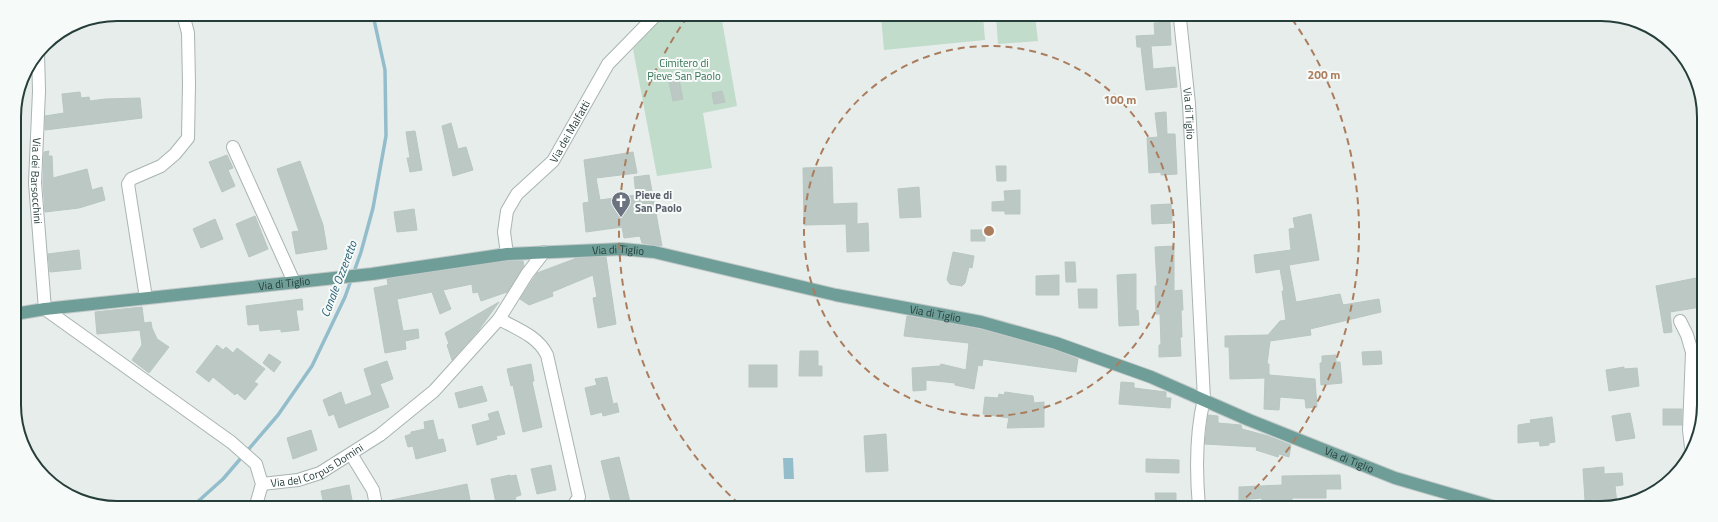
<svg xmlns="http://www.w3.org/2000/svg" width="1718" height="522" font-family="'Titillium Web',sans-serif">
<style>
.green{fill:#c1dccb}
.water{fill:#94bdcc}
.lines{fill:none;stroke-linecap:round;stroke-linejoin:round}
.stream{stroke:#94bdcc;stroke-width:3.5}
.building{fill:#bbc8c4;stroke:#b9c6c2}
.street-casing{stroke:#a9b5b2;stroke-width:14}
.primary-casing{stroke:#c2c9c8;stroke-width:14}
.street{stroke:#fff;stroke-width:12}
.primary{stroke:#6f9e98;stroke-width:12}
.ring{fill:none;stroke:#ac7d5d;stroke-width:2;stroke-dasharray:7 5}
.labels{text-anchor:middle;stroke-width:4;stroke-linejoin:round;paint-order:stroke}
.park-label{font-size:11px;fill:#347153;stroke:#f6faf8}
.street-label{font-size:11px;fill:#263e3a;stroke:#f6faf8}
.worship-label{font-size:11px;font-weight:bold;fill:#5b616d;stroke:#f6faf8;text-anchor:start}
.water-label{font-size:12px;font-style:italic;fill:#265e74;stroke:#f6faf8}
.rim{fill:none;stroke:#263e3a;stroke-width:2}
.centre{fill:#ac7d5d;stroke:#f6faf8;stroke-width:2}
.ring-label{font-size:12px;text-anchor:middle;font-weight:bold;fill:#ac7d5d;stroke:#f6faf8;stroke-width:4;stroke-linejoin:round;paint-order:stroke}
</style>
<rect width="100%" height="100%" fill="#e6edeb"/>
<!-- green -->
<g class="green">
<path d="M665,15H721L737,106L703,113L712,168L657,176L633,49Z"/>
<path d="M881,16H983L985,40L884,50Z"/>
<path d="M996,16H1035L1038,41L998,44Z"/>
</g>
<!-- water -->
<path class="water" d="M783,458H793L794,479H784Z"/>
<g class="lines">
<!-- stream -->
<path class="stream" d="M194,505L223,479L278,415L312,366L345,297L361,252L373,208L386,136L385,70L373,15"/>
</g>
<!-- building -->
<g class="building">
<path d="M1170,22L1171,45L1151,46L1153,69L1175,67L1177,87L1146,90L1141,47H1137L1136,36L1155,35L1154,23Z"/>
<path d="M679,80L683,99L673,101L669,82Z"/>
<path d="M722,91L725,102L714,104L712,93Z"/>
<path d="M80,92L81,98L89,97L90,101L105,99L140,98L142,118L45,130V116L64,113L62,94Z"/>
<path d="M1166,112L1167,134H1175L1177,174L1161,175V172L1149,173L1147,138L1158,137L1155,113Z"/>
<path d="M451,123L458,149L466,147L473,170L453,176L442,126Z"/>
<path d="M415,131L422,170L410,172L407,158H410L406,132Z"/>
<path d="M49,151L48,156H52L53,178L87,169L92,190L102,187L105,200L79,208L45,212L43,183L44,152Z"/>
<path d="M633,152L637,173L596,178L600,200L636,195L634,177L649,175L662,246L642,243L640,236L624,238L622,227L586,232L583,203L589,202L584,160Z"/>
<path d="M227,155L233,168L228,170L235,186L222,192L209,162Z"/>
<path d="M300,161L323,225L327,249L296,254L292,232L299,231L277,169Z"/>
<path d="M996,166H1006V181H997Z"/>
<path d="M832,167L833,204L857,203V224L868,223L869,251L847,252L846,224L804,225L803,168Z"/>
<path d="M919,187L921,217L900,218L898,189Z"/>
<path d="M1020,190V214H1005V211H992V202L1005,201L1004,191Z"/>
<path d="M1171,204L1172,223L1152,224L1151,205Z"/>
<path d="M414,209L417,230L397,232L394,212Z"/>
<path d="M1311,214L1319,260L1289,265L1296,302L1340,294L1343,305L1379,299L1381,312L1310,329L1311,335L1270,341L1267,364H1269V375L1315,379L1317,407L1306,408L1305,399L1280,397L1279,410L1264,409L1265,378L1230,379L1229,347H1225V336L1268,335L1280,321L1286,320L1282,291H1284L1280,269L1256,273L1254,255L1291,250L1289,229L1295,228L1293,218Z"/>
<path d="M255,216L268,249L249,257L236,224Z"/>
<path d="M215,219L223,239L201,248L193,229Z"/>
<rect x="971" y="230" width="14" height="11"/>
<path d="M1174,246V291L1182,290L1183,310H1181L1182,337H1180L1181,356L1159,357V345H1161L1160,314H1156L1155,286H1157L1155,247Z"/>
<path d="M79,250L81,269L50,272L48,254Z"/>
<path d="M953,252L974,256L972,268L969,267L965,283L962,286L950,284L947,280Z"/>
<path d="M606,257L616,324L598,328L593,298L597,297L593,275L552,292L553,296L529,305L520,299L537,273L577,258Z"/>
<path d="M508,261H523L524,266L507,292L481,301L478,292L473,293L472,284L443,290L451,309L440,314L432,292L397,299L403,331L418,329L419,338L405,341L406,349L385,353L374,288L388,285L387,279Z"/>
<path d="M1065,262H1075L1076,282H1066Z"/>
<path d="M1136,274V311L1138,310L1139,325L1119,326L1117,275Z"/>
<path d="M1059,275V295H1036V276Z"/>
<path d="M1701,277V307L1670,312L1672,332L1664,333L1656,286Z"/>
<path d="M1078,289H1097V308H1079Z"/>
<path d="M302,299L303,310H296L299,330L281,332V329L260,331L259,324L248,325L246,306Z"/>
<path d="M499,302L478,331L452,360L447,345L449,344L445,333Z"/>
<path d="M142,307L144,323L151,322L152,328L157,339L169,347L149,373L132,360L142,345L140,330L97,334L95,312Z"/>
<path d="M907,316L979,329L1054,350L1078,359L1076,372L983,359L982,366L978,365L974,389L955,385V383L926,380V390L913,391L912,368L940,366L941,364L966,370L969,343L904,336Z"/>
<path d="M217,345L223,350L226,347L233,353L237,348L265,369L254,382L258,384L245,400L237,393L235,395L213,377L209,382L196,372Z"/>
<path d="M800,351H818V366H822V376H799Z"/>
<path d="M1381,351L1382,364L1363,365L1362,352Z"/>
<path d="M269,354L281,362L274,372L263,363Z"/>
<path d="M1336,355V362H1340L1342,383L1321,385L1320,363H1322V356Z"/>
<path d="M387,361L393,379L380,384L389,407L339,428L334,414L329,416L323,400L341,392L345,405L372,395L364,369Z"/>
<path d="M531,364L534,381L532,382L542,427L523,432L513,385L511,386L507,369Z"/>
<rect x="749" y="365" width="28" height="22"/>
<path d="M1624,367V369L1637,368L1639,386L1609,391L1606,370Z"/>
<path d="M607,377L613,404L617,403L619,412L603,416L602,412L591,415L585,388L597,385L595,379Z"/>
<path d="M1121,382L1134,383V388L1166,392V398H1171L1170,408L1119,404Z"/>
<path d="M482,386L487,401L459,408L455,393Z"/>
<path d="M1005,392L1033,396L1034,403L1044,402V427L1007,428L1009,418L983,414L985,397L998,398L999,394L1004,395Z"/>
<path d="M1701,408V425H1697V409Z"/>
<rect x="1663" y="409" width="19" height="16"/>
<path d="M498,411L505,434L496,436L497,439L477,445L472,425L490,420L488,414Z"/>
<path d="M1630,413L1635,438L1616,441L1612,416Z"/>
<path d="M1208,415L1218,416V423L1241,425L1242,429L1268,436L1291,445L1289,457L1279,454L1278,457L1256,450L1257,447L1205,444Z"/>
<path d="M1552,417L1555,442L1549,443V445L1540,446L1539,441L1518,443V425L1531,423L1530,420Z"/>
<path d="M433,420L438,440L443,439L446,451L416,459L413,446L408,447L405,436L411,434V432L425,429L424,422Z"/>
<path d="M311,430L317,450L293,459L287,438Z"/>
<path d="M886,434L888,471L866,472L864,436Z"/>
<path d="M619,457L631,506H612L601,461Z"/>
<path d="M1146,459L1179,460V473L1146,472Z"/>
<path d="M551,465L556,490L537,494L531,469Z"/>
<path d="M1604,467V474L1622,473L1623,485L1615,486L1617,504L1596,506V499L1585,500L1583,469Z"/>
<path d="M510,475L511,476L516,475L521,495L515,497L516,499L496,503L491,479Z"/>
<path d="M1340,475L1341,489H1326V498H1292V507H1262V498L1239,500V487L1282,485V476Z"/>
<path d="M467,484L471,505H387V501Z"/>
<path d="M349,485L353,505H324L321,491Z"/>
<path d="M1155,493H1176V507H1156Z"/>
</g>
<g class="lines">
<defs>
<g id="street">
<path id="s1" d="M1180,19L1189,104L1204,399C1196,432 1196,473 1199,507"/>
<path id="s2" d="M38,53L39,91L35,183L45,309L231,442L256,464L262,484L256,505"/>
<path d="M233,147L294,282"/>
<path id="s3" d="M507,254L504,232L507,211L517,194L553,161L608,64L656,15"/>
<path d="M146,298L128,184L131,179L161,166L175,154L188,138L189,84L188,33L183,14"/>
<path d="M499,319C517,329 538,336 547,355L579,497L573,506"/>
<path d="M1680,321L1687,335L1692,352L1689,430L1691,447"/>
<path d="M351,454L373,490L376,505"/>
<path id="s4" d="M262,484L298,480L320,473L380,435L434,391L499,319L527,274L544,252"/>
</g>
<g id="primary">
<path id="s5" d="M15,314L45,309L372,274L507,254L622,249L654,252L836,295L981,322L1056,343L1151,377L1249,420L1395,478L1498,508"/>
</g>
</defs>
<!-- street casing -->
<use href="#street" class="street-casing"/>
<!-- primary casing -->
<use href="#primary" class="primary-casing"/>
<!-- street -->
<use href="#street" class="street"/>
<!-- primary -->
<use href="#primary" class="primary"/>
</g>
<!-- distance rings -->
<g class="ring">
<circle cx="989" cy="231" r="185"/>
<path d="M739 504A370 370 0 0 1 688 16M1292 19A370 370 0 0 1 1237 506"/>
</g>
<!-- icons -->
<defs>
<symbol id="church-pin" viewBox="-11 -11 22 30"><path d="M0 17L-7.5 6A9.5 9.5 0 1 1 7.5 6Z" fill="#6b7280" stroke="#f6faf8"/><path d="M-1.2-6h2.4v3.5h3.3v2.4h-3.3V6h-2.4V-.1h-3.3v-2.4h3.3Z" fill="#fff"/></symbol>
</defs>
<g fill-rule="evenodd">
<use href="#church-pin" x="610" y="190" width="22" height="30"/>
</g>
<g class="labels">
<!-- park labels -->
<g class="park-label">
<text x="684" y="67">Cimitero di<tspan x="684" dy="13">Pieve San Paolo</tspan></text>
</g>
<!-- street labels -->
<g class="street-label">
<text dy="4" stroke="none"><textPath href="#s1" startOffset="95">Via di Tiglio</textPath></text>
<text dy="4" stroke="none"><textPath href="#s3" startOffset="146">Via dei Malfatti</textPath></text>
<text dy="4" stroke="none"><textPath href="#s2" startOffset="128">Via dei Barsocchini</textPath></text>
<text dy="4" stroke="none"><textPath href="#s5" startOffset="607">Via di Tiglio</textPath></text>
<text dy="4" stroke="none"><textPath href="#s5" startOffset="271">Via di Tiglio</textPath></text>
<text dy="4" stroke="none"><textPath href="#s5" startOffset="931">Via di Tiglio</textPath></text>
<text dy="4" stroke="none"><textPath href="#s5" startOffset="1371">Via di Tiglio</textPath></text>
<text dy="4" stroke="none"><textPath href="#s4" startOffset="59">Via del Corpus Domini</textPath></text>
</g>
<!-- worship labels -->
<g class="worship-label">
<text x="635" y="199">Pieve di<tspan x="635" dy="13">San Paolo</tspan></text>
</g>
<!-- water labels -->
<g class="water-label">
<text transform="translate(339 279) rotate(-69)" y="4">Canale Ozzeretto</text>
</g>
</g>
<!-- crop -->
<path d="M0 0H1718V522H0ZM117 21H1601A96 96 0 0 1 1697 117V405A96 96 0 0 1 1601 501H117A96 96 0 0 1 21 405V117A96 96 0 0 1 117 21Z" fill="#f6faf8" fill-rule="evenodd"/>
<path class="rim" d="M117 21H1601A96 96 0 0 1 1697 117V405A96 96 0 0 1 1601 501H117A96 96 0 0 1 21 405V117A96 96 0 0 1 117 21Z"/>
<circle cx="989" cy="231" r="6" class="centre"/>
<g class="ring-label">
<text x="1324" y="79">200 m</text>
<text x="1120" y="104">100 m</text>
</g>
</svg>
